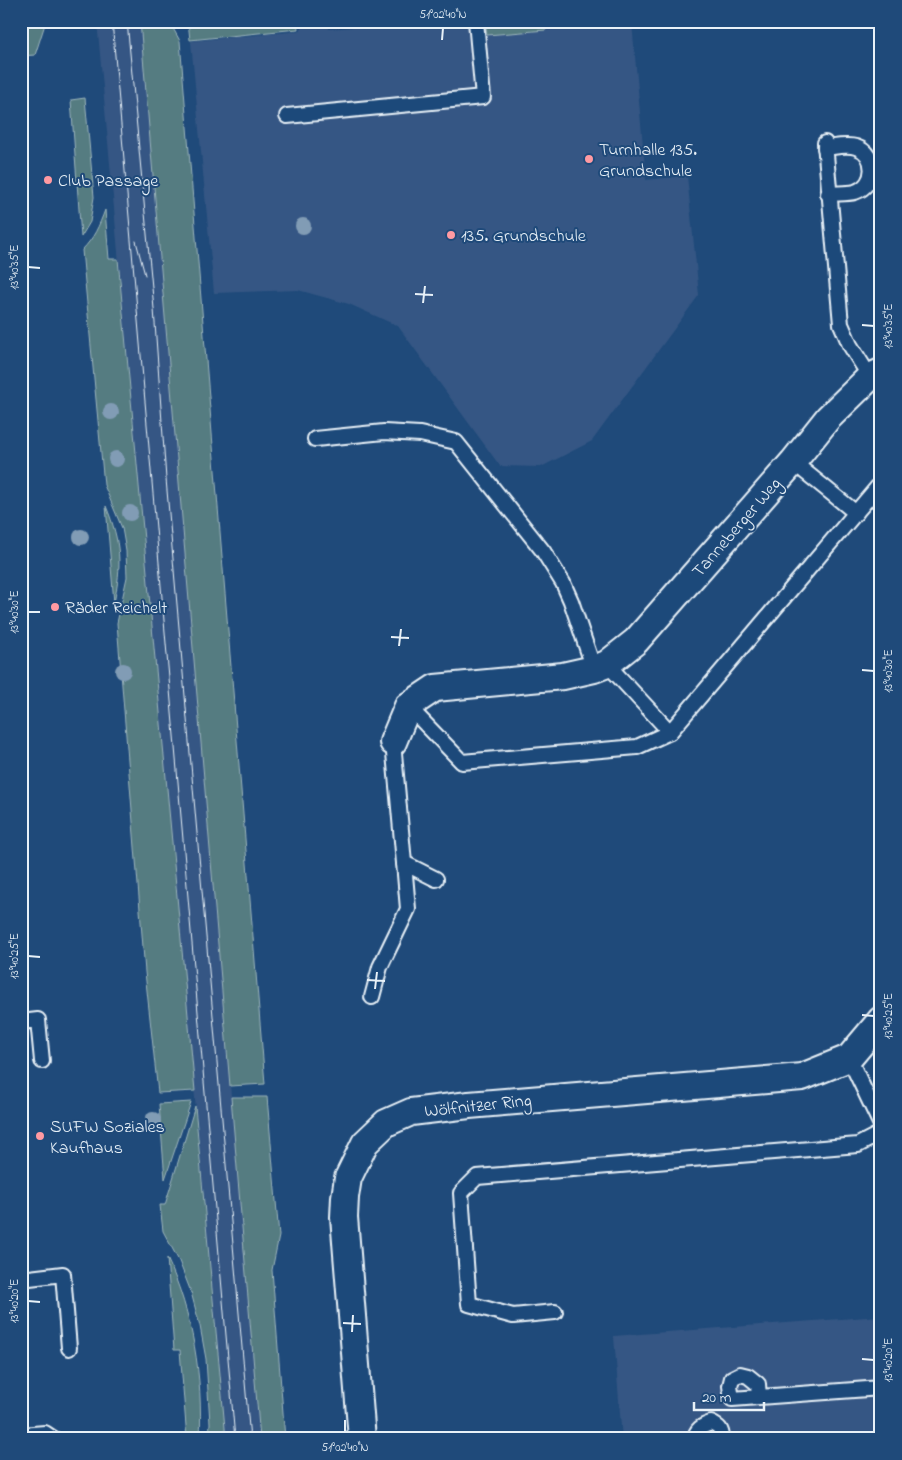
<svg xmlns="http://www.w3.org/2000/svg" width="902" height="1460" font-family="'Indie Flower',sans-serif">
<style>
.built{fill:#365784}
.green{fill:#547b81;stroke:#9eb6bc}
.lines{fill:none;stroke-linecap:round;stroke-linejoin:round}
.lane-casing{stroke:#e8f1f8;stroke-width:18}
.street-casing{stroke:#e8f1f8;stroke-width:30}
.lane{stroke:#1f4a7a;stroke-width:14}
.street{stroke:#1f4a7a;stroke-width:26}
.tram{stroke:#e8f1f8;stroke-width:1}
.tree{fill:#819cb5}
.ticks{fill:none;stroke:#e8f1f8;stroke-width:2}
.poi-dot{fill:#ff9aa2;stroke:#1f4a7a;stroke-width:2}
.labels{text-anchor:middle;stroke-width:4;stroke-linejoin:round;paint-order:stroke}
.poi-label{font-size:18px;fill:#e8f1f8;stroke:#1f4a7a;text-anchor:start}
.street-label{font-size:18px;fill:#e8f1f8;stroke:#1f4a7a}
.neatline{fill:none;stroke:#e8f1f8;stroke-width:2}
.ticks-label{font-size:12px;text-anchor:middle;fill:#e8f1f8}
</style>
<rect width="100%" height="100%" fill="#1f4a7a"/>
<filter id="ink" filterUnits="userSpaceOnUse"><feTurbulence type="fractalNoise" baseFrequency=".02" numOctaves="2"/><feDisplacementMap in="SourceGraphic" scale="10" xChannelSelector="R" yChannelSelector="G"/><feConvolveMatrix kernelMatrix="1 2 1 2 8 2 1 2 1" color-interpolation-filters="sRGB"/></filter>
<g filter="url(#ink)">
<!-- built -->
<g class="built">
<path d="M97,21H140L260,1439H226Z"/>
<path d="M423,21H485L487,35L632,23L646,180L687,176L699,295L592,441L541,467L500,466L398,326L349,304L298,290L214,293L191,41L301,31V26L328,23L329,29Z"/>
<path d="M881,1316V1439H622L614,1336Z"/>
</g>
<!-- green -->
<g class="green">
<path d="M21,21H46L35,55L21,56Z"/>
<path d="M140,21H169L180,41L265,1084L230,1086Z"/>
<path d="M188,21H297L298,29L190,40Z"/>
<path d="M485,21H545L546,30L487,35Z"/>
<path d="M85,98L94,197L90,222L81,237L71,100Z"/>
<path d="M105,210L109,259H118L195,1091L158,1093L145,972L117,623L127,577L126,551L122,528L104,485L82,250C94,238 99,226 105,210Z"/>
<path d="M106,506C121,543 122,564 114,603Z"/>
<path d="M231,1097H267L279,1236L272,1270L285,1439H260Z"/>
<path d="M191,1102L165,1179L159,1104Z"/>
<path d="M195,1106L226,1439H209L210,1423L206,1359L200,1326L191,1292L179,1261L163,1231L160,1205H165Z"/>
<path d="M167,1258C193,1314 203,1377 200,1439H187L180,1350H174Z"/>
</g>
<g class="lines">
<defs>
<g id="lane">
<path d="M287,116L483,97L476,21"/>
<path d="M825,143L841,324L850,345L870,377"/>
<path d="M825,148C835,147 847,144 856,147C877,154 877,185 855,192C847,194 837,193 828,194"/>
<path d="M315,439L384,432L420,434L456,442L543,551L563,583L571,601L594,669"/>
<path d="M793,462L856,513"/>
<path d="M607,664L670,732"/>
<path d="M408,706L462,762L637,747L670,732L881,483"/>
<path d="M393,742L404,863L436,879"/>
<path d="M372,997L380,967L408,909L404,863"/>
<path d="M21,1022L38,1020L42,1061"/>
<path d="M849,1058L881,1125"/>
<path d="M21,1279L63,1274L69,1348"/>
<path d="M555,1312L513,1316L469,1304L461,1193L477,1177L858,1145L881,1133"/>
<path d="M759,1397L758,1384L748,1376L740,1374L732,1378L730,1386L732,1399L881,1388"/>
<path d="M21,1435L45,1433L54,1439"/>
<path d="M695,1439C696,1429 702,1426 711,1423C719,1427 722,1429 722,1439"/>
</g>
<g id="street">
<path d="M393,742L408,706L435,688L563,676L594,669L607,664L636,641L793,462L828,418L870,377L881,372"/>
<path d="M362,1439L344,1217L345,1197L348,1178L365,1143L386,1123L411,1112L469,1105L802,1077L849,1058L881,1020"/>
</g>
</defs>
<!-- lane casing -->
<use href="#lane" class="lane-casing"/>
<!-- street casing -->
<use href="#street" class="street-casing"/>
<!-- lane -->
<use href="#lane" class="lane"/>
<!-- street -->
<use href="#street" class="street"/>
<!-- tram -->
<g class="tram">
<path d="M112,21L235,1439"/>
<path d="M127,21L154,309L166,479L250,1439"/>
<path d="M136,241L145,275"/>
</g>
</g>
<!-- trees -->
<g class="tree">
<circle cx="303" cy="226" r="8"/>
<circle cx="111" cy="412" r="8"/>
<circle cx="116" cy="459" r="8"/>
<circle cx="130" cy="513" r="8"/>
<circle cx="81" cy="537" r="8"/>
<circle cx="123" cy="671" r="8"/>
<circle cx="153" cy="1120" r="8"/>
</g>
</g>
<!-- ticks -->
<path class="ticks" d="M442,40L443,28M28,267L40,268M415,294L433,295M423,303L425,286M862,325L874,326M28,612H40M391,637L409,638M399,646L401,629M862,670L874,671M28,956L40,957M367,980L385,981M375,989L377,972M862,1015L874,1016M28,1301L40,1302M343,1323L361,1324M352,1332L353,1315M862,1359L874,1360M345,1432V1420"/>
<!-- markers -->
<g class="poi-dot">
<circle cx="589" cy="159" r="5"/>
<circle cx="48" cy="180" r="5"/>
<circle cx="451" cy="235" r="5"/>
<circle cx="55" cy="607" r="5"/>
<circle cx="40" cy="1136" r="5"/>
</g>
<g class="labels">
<!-- poi labels -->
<g class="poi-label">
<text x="599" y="155">Turnhalle 135.<tspan x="599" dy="21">Grundschule</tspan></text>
<text x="58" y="186">Club Passage</text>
<text x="461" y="241">135. Grundschule</text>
<text x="65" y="613">Räder Reichelt</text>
<text x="50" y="1132">SUFW Soziales<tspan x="50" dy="21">Kaufhaus</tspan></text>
</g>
<!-- street labels -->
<g class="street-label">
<text transform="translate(736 527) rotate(-49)" y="6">Tanneberger Weg</text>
<text transform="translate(478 1105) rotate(-6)" y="6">Wölfnitzer Ring</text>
</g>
</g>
<!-- margin -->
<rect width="902" height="1460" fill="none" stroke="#1f4a7a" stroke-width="55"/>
<!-- scale -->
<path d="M694 1402v8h70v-8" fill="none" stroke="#e8f1f8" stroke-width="2.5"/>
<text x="702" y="1402" font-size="15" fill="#e8f1f8" stroke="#1f4a7a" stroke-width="4" paint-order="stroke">20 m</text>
<rect x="28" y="28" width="846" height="1404" class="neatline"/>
<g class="ticks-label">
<text x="443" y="18">51°02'40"N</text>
<text transform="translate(14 267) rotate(-90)" y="4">13°40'35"E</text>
<text transform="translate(888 326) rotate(-90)" y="4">13°40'35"E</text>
<text transform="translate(14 612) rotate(-90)" y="4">13°40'30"E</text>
<text transform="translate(888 671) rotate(-90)" y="4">13°40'30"E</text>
<text transform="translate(14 956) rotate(-90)" y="4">13°40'25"E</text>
<text transform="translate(888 1016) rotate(-90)" y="4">13°40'25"E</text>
<text transform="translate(14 1301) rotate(-90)" y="4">13°40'20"E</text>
<text transform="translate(888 1360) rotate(-90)" y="4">13°40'20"E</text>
<text x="345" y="1451">51°02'40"N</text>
</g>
</svg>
